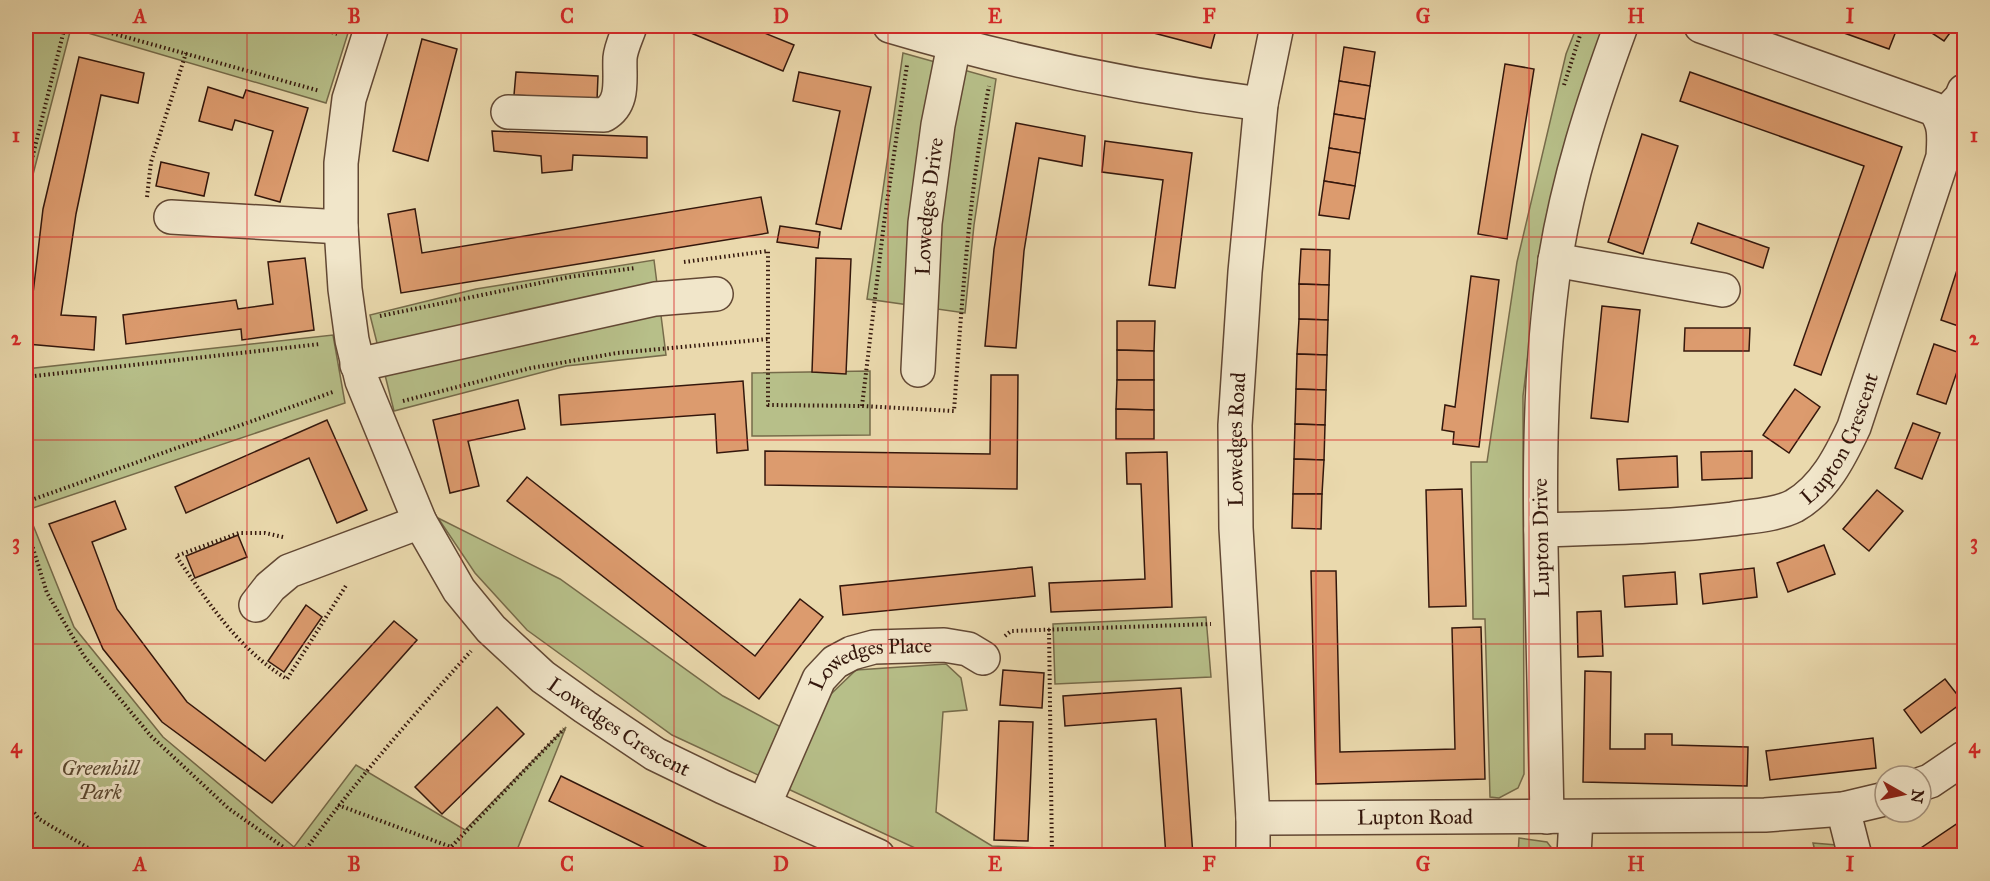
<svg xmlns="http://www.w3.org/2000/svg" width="1990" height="881" font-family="'IM FELL Great Primer',serif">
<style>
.green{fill:#b7bf89;stroke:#766b4a;stroke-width:1.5}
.building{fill:#dc9b6e;stroke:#34170c;stroke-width:1.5}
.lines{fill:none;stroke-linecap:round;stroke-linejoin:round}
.minor-casing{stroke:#624834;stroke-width:36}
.path{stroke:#34170c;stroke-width:4;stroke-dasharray:1.5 3;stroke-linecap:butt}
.minor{stroke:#f1e6ca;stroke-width:33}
.grid{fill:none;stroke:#d62828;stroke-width:1.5;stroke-opacity:0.55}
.labels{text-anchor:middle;stroke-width:6;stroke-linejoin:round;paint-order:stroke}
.street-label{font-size:21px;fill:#34170c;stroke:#f1e6ca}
.park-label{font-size:21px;font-style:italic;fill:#5b4932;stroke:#f1e6ca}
.neatline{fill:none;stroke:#d62828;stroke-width:2}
.grid-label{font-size:20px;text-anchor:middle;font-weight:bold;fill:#d62828}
</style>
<rect width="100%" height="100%" fill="#ead9ad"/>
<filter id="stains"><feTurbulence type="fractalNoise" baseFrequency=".00333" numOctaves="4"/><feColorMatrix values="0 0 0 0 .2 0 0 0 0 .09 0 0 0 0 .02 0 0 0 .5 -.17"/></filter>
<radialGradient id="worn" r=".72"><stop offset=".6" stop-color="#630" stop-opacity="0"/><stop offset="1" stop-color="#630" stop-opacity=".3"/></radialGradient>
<!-- green -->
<g class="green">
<path d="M26,26H329L348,33L326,103L71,28L30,186L26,231Z"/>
<path d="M1577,26H1608L1540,259L1523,396L1524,774L1518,788L1499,798L1490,797L1485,619H1473L1471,462H1487L1517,262L1566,54Z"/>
<path d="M903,53L996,79L974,225L965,313L867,299Z"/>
<path d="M654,260L666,355L566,366L394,411L370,315L476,289Z"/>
<path d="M333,335L345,403L27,510L74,627L163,737L294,847L356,765L465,830L566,727L515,855H26V369Z"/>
<path d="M870,371V435L752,436V373Z"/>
<path d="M438,518L560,579L723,696L807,741L831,694L856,670L946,664L961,678L967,710L943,712L936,812L992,846L1063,849V855H930L672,735L527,630L475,573Z"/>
<path d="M1206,617L1211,677L1055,684L1053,624Z"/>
<path d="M1519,838L1547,842L1557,855H1518Z"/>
<path d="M1813,843L1873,848L1876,855H1816Z"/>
</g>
<!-- building -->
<g class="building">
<path d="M674,26H747L794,45L783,71Z"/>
<path d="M1127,26H1217L1211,48Z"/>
<path d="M1835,26H1898L1889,49L1833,29Z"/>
<path d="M1921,26H1955L1944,41Z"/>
<path d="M422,39L457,49L428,161L393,151Z"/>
<path d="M1344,47L1375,52L1370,86L1339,81Z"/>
<path d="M79,57L144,73L138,103L101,95L76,214L61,315L96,317L94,350L27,344L43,209Z"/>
<path d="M1505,64L1534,69L1507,239L1478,234Z"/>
<path d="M516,72L598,76L597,100L514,95Z"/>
<path d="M799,72L871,87L841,229L816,224L840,111L793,101Z"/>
<path d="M1690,72L1902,147L1821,375L1794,365L1864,166L1680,101Z"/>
<path d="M1339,81L1370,86L1365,119L1334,114Z"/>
<path d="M208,87L243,98L246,90L308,108L280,202L255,195L273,131L235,120L232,130L199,121Z"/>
<path d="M1334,114L1365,119L1360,153L1329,148Z"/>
<path d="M1016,123L1085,136L1082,166L1039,158L1024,251L1016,348L985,346L994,249Z"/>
<path d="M492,131L647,137V158L573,155L572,170L542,173L541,156L494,151Z"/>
<path d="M1642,134L1678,146L1643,254L1608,242Z"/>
<path d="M1105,141L1192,153L1175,288L1149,285L1163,180L1102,172Z"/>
<path d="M1329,148L1360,153L1355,186L1324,181Z"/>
<path d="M161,162L209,173L204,196L156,186Z"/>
<path d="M1324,181L1355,186L1349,219L1319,215Z"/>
<path d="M761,197L768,233L401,293L388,214L415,209L422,253Z"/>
<path d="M1698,223L1769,248L1763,268L1691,243Z"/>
<path d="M780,226L820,232L818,248L777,242Z"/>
<path d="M1301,249L1330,250L1329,285L1299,284Z"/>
<path d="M305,258L314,330L242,340L241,329L126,344L123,315L236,300L238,309L273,304L268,262Z"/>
<path d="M816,258L851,259L846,374L812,372Z"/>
<path d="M1957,270L1964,273V328L1941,320Z"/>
<path d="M1471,276L1499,280L1479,447L1453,444L1454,432L1442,430L1445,405L1455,407Z"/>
<path d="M1299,284L1329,285L1328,320L1299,319Z"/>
<path d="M1602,306L1640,310L1628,422L1591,418Z"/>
<path d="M1299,319L1328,320L1327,355L1297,354Z"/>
<path d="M1117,321H1155L1154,351L1117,350Z"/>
<path d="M1685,328H1750L1749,351H1684Z"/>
<path d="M1934,344L1963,354L1946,404L1917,394Z"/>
<path d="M1117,350L1154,351V380H1117Z"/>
<path d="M1297,354L1327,355L1326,390L1296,389Z"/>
<path d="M991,375H1018L1017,489L765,485V451L990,454Z"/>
<path d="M1117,380H1154V410L1116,409Z"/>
<path d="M743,381L748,450L717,453L715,414L561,425L559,395Z"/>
<path d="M1296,389L1326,390L1325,425L1295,424Z"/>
<path d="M1795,389L1820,407L1789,453L1763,435Z"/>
<path d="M518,400L525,429L468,441L479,486L450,493L433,420Z"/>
<path d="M1116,409L1154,410V439H1116Z"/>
<path d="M327,420L367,510L337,523L309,458L186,513L175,487Z"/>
<path d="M1913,423L1940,433L1922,479L1895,468Z"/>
<path d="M1295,424L1325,425L1324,460L1294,459Z"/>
<path d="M1752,451V478L1702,480L1701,452Z"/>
<path d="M1167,452L1172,607L1051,612L1049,583L1145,579L1141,484H1127L1126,453Z"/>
<path d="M1677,456L1678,487L1619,490L1617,459Z"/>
<path d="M1294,459L1324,460L1322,494H1293Z"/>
<path d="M527,477L755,656L800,599L823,617L759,699L507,501Z"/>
<path d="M1462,489L1466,606L1429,607L1426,490Z"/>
<path d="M1877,490L1903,511L1869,551L1843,529Z"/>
<path d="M1293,494H1322L1321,529L1292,528Z"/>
<path d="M115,501L126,529L92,542L117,609L187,702L265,761L394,621L417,640L272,803L162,722L103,649L49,524Z"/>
<path d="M238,535L247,557L195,578L186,556Z"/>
<path d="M1824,545L1835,574L1788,592L1777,563Z"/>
<path d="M1032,567L1035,596L843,615L840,586Z"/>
<path d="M1754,568L1757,597L1703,604L1700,574Z"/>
<path d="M1311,571H1336L1340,752L1455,749L1452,628L1481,627L1485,779L1316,784Z"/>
<path d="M1675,572L1677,604L1625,607L1623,576Z"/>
<path d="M306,605L322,617L284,672L268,661Z"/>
<path d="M1601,611L1603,656L1578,657L1577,612Z"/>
<path d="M1003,670L1044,673L1042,708L1000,705Z"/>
<path d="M1585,671L1611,672L1610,749H1645V734H1672V745L1748,747L1747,786L1583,782Z"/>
<path d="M1945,679L1963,702L1921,733L1904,710Z"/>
<path d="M1181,688L1193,856H1166L1156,719L1065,726L1063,696Z"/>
<path d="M497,707L524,734L442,814L415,787Z"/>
<path d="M999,721L1033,722L1028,841L994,840Z"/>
<path d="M1873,738L1876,768L1770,780L1766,751Z"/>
<path d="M561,776L724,856H661L549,801Z"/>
<path d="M1964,819V856H1909Z"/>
</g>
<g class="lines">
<defs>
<g id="minor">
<path id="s1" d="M372,26L349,99L341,163V227L345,289L352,340L362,381L420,522L459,590L491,629L543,677L585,707L655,754L723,787L878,856"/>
<path d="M890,26C1011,62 1136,88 1261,104"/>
<path d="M508,112L604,115C625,103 619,79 620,58C621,47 627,36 630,26"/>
<path d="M1941,119L1961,98L1964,91"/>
<path d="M171,217L341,227"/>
<path d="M1555,260L1723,290"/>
<path d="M357,365L655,299L716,294"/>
<path id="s2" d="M918,370L925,223L938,125L954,45"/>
<path id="s3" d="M1541,530C1604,528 1669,527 1732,519C1752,516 1776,515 1794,506C1824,489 1840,457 1854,427L1943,157C1944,138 1946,124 1934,109L1701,26"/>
<path d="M256,605L270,587L289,571L420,522"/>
<path d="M1921,784L1930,781L1964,758"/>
<path id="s4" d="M764,805L819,679L835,662L852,653L874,647L944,645L968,649L983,658"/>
<path d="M1843,809L1855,856"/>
<path d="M1547,817C1545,742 1544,666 1542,591C1539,480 1539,370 1555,261C1568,180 1593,102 1621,26"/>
<path id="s5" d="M1253,818L1765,815L1843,809L1885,799"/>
<path id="s6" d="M1253,856V818L1236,528L1235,425L1245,272L1261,104L1277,26"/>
<path d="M1574,856L1576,817"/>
</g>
</defs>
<!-- minor casing -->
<use href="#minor" class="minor-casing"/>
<!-- path -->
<g class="path">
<path d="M86,26L320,91"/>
<path d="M315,26L337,34"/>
<path d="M1564,85L1583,26"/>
<path d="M26,183L65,26"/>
<path d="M147,197L151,162L186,53"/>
<path d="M684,262L768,251V405L862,406L954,411C962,301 969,194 989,86"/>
<path d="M380,316L569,277L635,268"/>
<path d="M26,377L320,344"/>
<path d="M403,401L531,368L617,353L768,339"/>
<path d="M862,406L884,223L907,65"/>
<path d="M26,502L333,392"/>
<path d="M26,526L47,593L84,656L151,736L228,808L296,856"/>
<path d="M283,537L265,533H239L176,556C208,602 238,649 287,679L347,584"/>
<path d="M1049,629L1052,856"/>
<path d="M1005,636L1011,631L1211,624"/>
<path d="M26,802L39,819L102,856"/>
<path d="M338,805L451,847L564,729"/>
<path d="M301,856C353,784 412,717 471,651"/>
</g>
<!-- minor -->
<use href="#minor" class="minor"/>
</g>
<!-- grid -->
<path class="grid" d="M247,26V856M461,26V856M674,26V856M888,26V856M1102,26V856M1316,26V856M1529,26V856M1743,26V856M26,237H1964M26,440H1964M26,644H1964"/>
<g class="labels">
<!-- street labels -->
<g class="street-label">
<text dy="7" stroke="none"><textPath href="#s2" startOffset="164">Lowedges Drive</textPath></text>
<text dy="7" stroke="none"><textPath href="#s3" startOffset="339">Lupton Crescent</textPath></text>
<text dy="7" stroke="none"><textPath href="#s6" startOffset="417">Lowedges Road</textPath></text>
<text transform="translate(1541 538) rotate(-91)" y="7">Lupton Drive</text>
<text dy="7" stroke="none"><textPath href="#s4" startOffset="194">Lowedges Place</textPath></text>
<text dy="7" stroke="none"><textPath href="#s1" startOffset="804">Lowedges Crescent</textPath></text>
<text dy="7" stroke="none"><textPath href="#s5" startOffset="162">Lupton Road</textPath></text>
</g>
<!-- park labels -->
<g class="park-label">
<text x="100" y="775">Greenhill<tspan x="100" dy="24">Park</tspan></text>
</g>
</g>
<!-- margin -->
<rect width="1990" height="881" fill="none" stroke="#ead9ad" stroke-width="66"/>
<!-- north arrow -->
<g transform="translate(1903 794) rotate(99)"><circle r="28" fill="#f1e6ca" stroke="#a5937e" stroke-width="1.5"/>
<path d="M0-4.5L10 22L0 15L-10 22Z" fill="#8f2418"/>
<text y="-9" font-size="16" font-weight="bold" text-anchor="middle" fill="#34170c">N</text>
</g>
<rect x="33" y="33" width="1924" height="815" class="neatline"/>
<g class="grid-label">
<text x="140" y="23">A</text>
<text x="354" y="23">B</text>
<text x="567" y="23">C</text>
<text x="781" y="23">D</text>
<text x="995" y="23">E</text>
<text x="1209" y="23">F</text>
<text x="1423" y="23">G</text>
<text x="1636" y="23">H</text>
<text x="1850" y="23">I</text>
<text x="16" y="142">1</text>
<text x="1974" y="142">1</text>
<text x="16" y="345">2</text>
<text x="1974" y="345">2</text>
<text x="16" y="549">3</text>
<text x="1974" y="549">3</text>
<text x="16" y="753">4</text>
<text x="1974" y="753">4</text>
<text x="140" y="871">A</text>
<text x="354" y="871">B</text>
<text x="567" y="871">C</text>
<text x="781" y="871">D</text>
<text x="995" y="871">E</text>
<text x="1209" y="871">F</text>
<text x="1423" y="871">G</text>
<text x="1636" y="871">H</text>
<text x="1850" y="871">I</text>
</g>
<rect width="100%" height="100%" filter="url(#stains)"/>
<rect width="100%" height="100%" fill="url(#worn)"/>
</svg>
